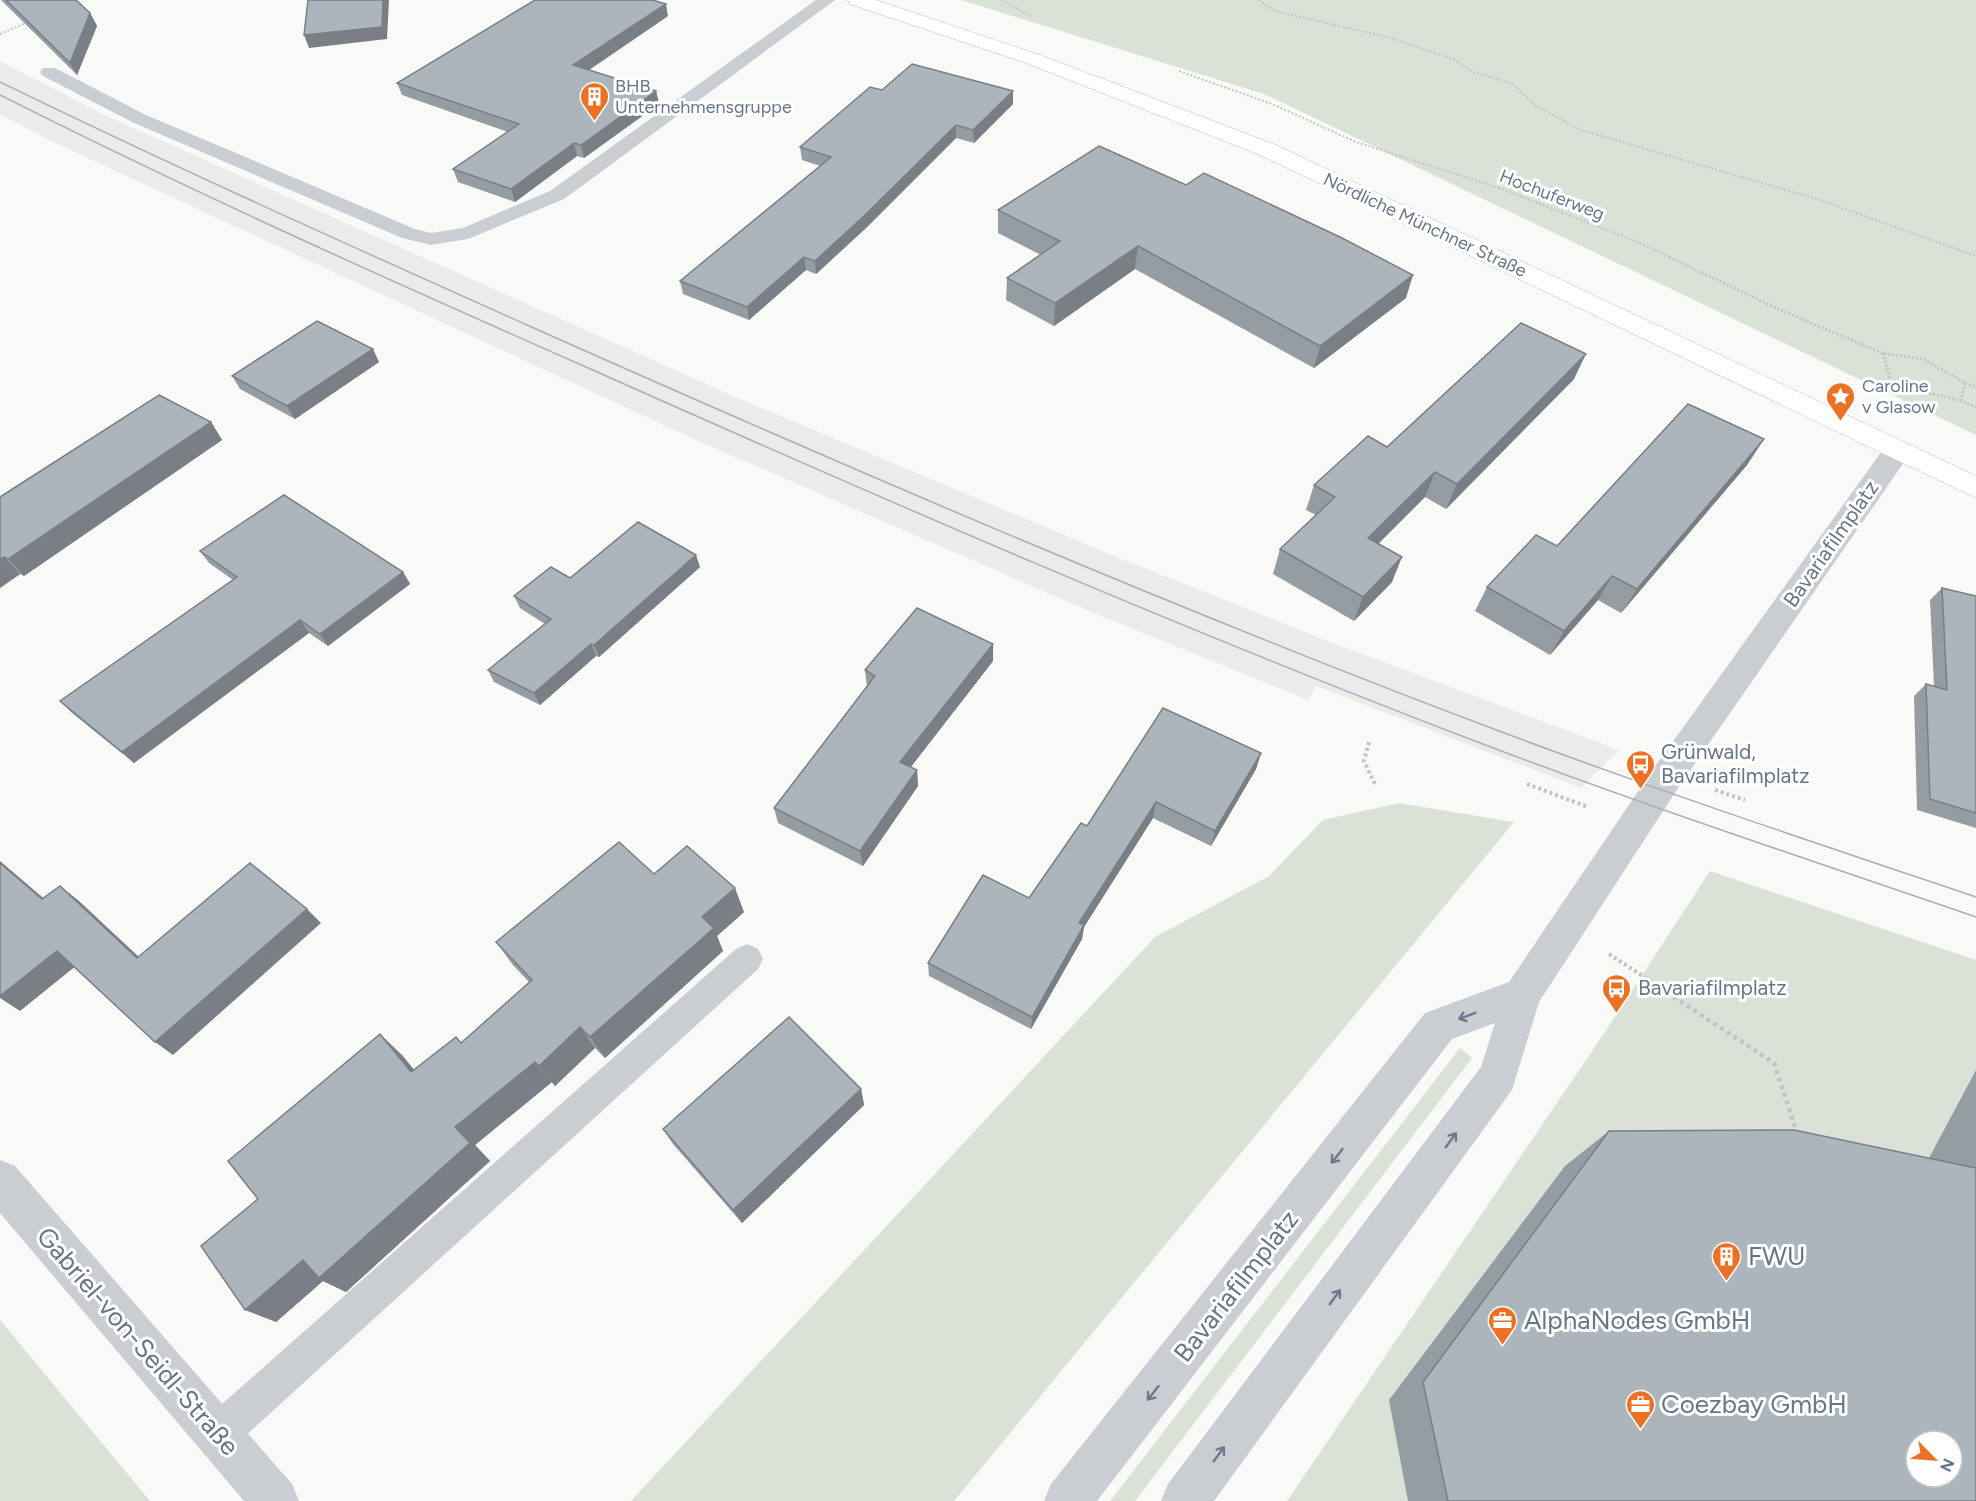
<svg xmlns="http://www.w3.org/2000/svg" width="1976" height="1501" font-family="Figtree,sans-serif">
<style>
.built{fill:#eaebea}
.green{fill:#dae2d8;fill-rule:evenodd}
.lines{fill:none;stroke-linecap:round;stroke-linejoin:round}
.secondary-casing{stroke:#bcc0c6;stroke-width:1}
.path-far3{stroke:#c1c3c6;stroke-width:2;stroke-dasharray:2 2;stroke-linecap:butt}
.path-far2{stroke:#c1c3c6;stroke-width:3;stroke-dasharray:2 2;stroke-linecap:butt}
.path-far1{stroke:#c1c3c6;stroke-width:4;stroke-dasharray:3 3;stroke-linecap:butt}
.path{stroke:#c1c3c6;stroke-width:4.5;stroke-dasharray:4 4;stroke-linecap:butt}
.lane{fill:#cacdd1;fill-rule:evenodd}
.street{fill:#cacdd1;fill-rule:evenodd}
.secondary{fill:#fff;fill-rule:evenodd}
.tram{stroke:#aaaeb6;stroke-width:1.5}
.wall{fill:#959ca2}
.shaded-wall{fill:#797f84}
.building{fill:#adb5bc;stroke:#797f84;stroke-width:1.5;fill-rule:evenodd}
.oneway{stroke:#6c798e}
.labels{text-anchor:middle;stroke-width:6;stroke-linejoin:round;paint-order:stroke}
.far-poi-label{font-size:18px;fill:#67758a;stroke:#fff;text-anchor:start}
.far-street-label{font-size:18px;fill:#67758a;stroke:#fff}
.street-label{font-size:21px;fill:#67758a;stroke:#fff}
.poi-label{font-size:21px;fill:#67758a;stroke:#fff;text-anchor:start}
.near-poi-label{font-size:26px;fill:#67758a;stroke:#fff;text-anchor:start}
.near-street-label{font-size:26px;fill:#67758a;stroke:#fff}
</style>
<rect width="100%" height="100%" fill="#f9faf7"/>
<!-- built -->
<path class="built" d="M0,61L104,115L740,399L1119,558L1338,645L1619,750L1581,788L1316,686L1308,700L1082,608L694,439L51,141L0,114Z"/>
<!-- green -->
<g class="green">
<path d="M961,0H1976V435L1264,94Z"/>
<path d="M1399,803L1514,822L954,1501H631L1155,937L1269,876L1323,820Z"/>
<path d="M1710,871L1976,960V1501H1287L1609,1026ZM1916,1441H1952V1477H1916Z"/>
<path d="M1460,1048L1472,1058L1135,1501H1110Z"/>
<path d="M0,1320L150,1501H0Z"/>
</g>
<g class="lines">
<defs>
<path id="secondary" d="M848,0H876L1040,55L1276,145L1976,476V498L1260,155L1026,63L850,4Z"/>
</defs>
<!-- secondary casing -->
<use href="#secondary" class="secondary-casing"/>
<!-- path-far3 -->
<g class="path-far3">
<path d="M1002,0L1031,16"/>
<path d="M1259,0L1275,11L1387,37L1453,59L1471,71L1513,84L1536,106L1581,130L1820,200L1976,256"/>
<path d="M0,34L28,22"/>
<path d="M1179,71L1272,104L1356,142L1502,189L1640,243L1672,258"/>
</g>
<!-- path-far2 -->
<g class="path-far2">
<path d="M1669,257L1778,309L1882,353L1923,359L1965,383L1961,400"/>
<path d="M1883,353L1893,390"/>
<path d="M1965,383L1976,387"/>
<path d="M1877,393C1912,388 1944,394 1976,407"/>
</g>
<!-- path-far1 -->
<g class="path-far1">
<path d="M1369,742L1364,761L1375,784"/>
<path d="M1527,784L1588,807"/>
<path d="M1715,790L1745,800"/>
<path d="M1609,954L1663,989"/>
</g>
<!-- path -->
<path class="path" d="M1660,988L1774,1063L1797,1133"/>
<!-- lane -->
<g class="lane">
<path d="M816,0H835L564,199L468,239L431,245L402,238L134,123L43,76L40,72L43,68H55L146,115L415,229L431,233L463,228L550,191Z"/>
<path d="M747,944L758,949L763,959L758,969L232,1448L218,1454L204,1448L198,1434L204,1420L736,949Z"/>
</g>
<!-- street -->
<g class="street">
<path d="M1897,442L1907,444L1911,451L1907,458L1680,785L1539,1002L1512,1090L1214,1501H1161L1168,1484L1481,1067L1495,1023L1452,1039L1097,1501H1044L1051,1484L1425,1013L1509,982L1656,765L1887,444Z"/>
<path d="M0,1160L15,1166L292,1484L299,1501H244L0,1213Z"/>
</g>
<!-- secondary -->
<use href="#secondary" class="secondary"/>
<!-- tram -->
<g class="tram">
<path d="M0,82C174,167 351,246 527,325C848,468 1170,607 1499,731C1656,790 1816,843 1976,897"/>
<path d="M0,95C192,192 389,280 586,367C884,500 1183,630 1488,746C1649,807 1813,861 1976,917"/>
</g>
</g>
<!-- wall -->
<g class="wall">
<path d="M1,0H76L90,13L97,26L77,75Z"/>
<path d="M668,16L589,70L656,91L659,104L584,158L577,156L515,202L458,182L453,169L508,132L402,95L397,83Z"/>
<path d="M1013,91V104L974,143L956,138L866,228L816,274L806,270L749,320L683,294L680,281L820,166L802,160L800,147Z"/>
<path d="M998,210L1406,298L1314,368L1135,269L1054,326L1006,300L1007,278L1041,255L998,233Z"/>
<path d="M379,362L295,419L240,389L232,376Z"/>
<path d="M1574,379L1446,509L1425,497L1378,544L1392,582L1354,621L1273,574L1280,549L1316,515L1306,510L1314,485L1387,447Z"/>
<path d="M211,422L222,440L24,576L20,574L0,588V497Z"/>
<path d="M1764,439L1747,465L1621,613L1598,600L1550,655L1475,611L1487,587L1557,546Z"/>
<path d="M200,551L403,572L410,584L328,646L309,633L134,763L72,713L60,701L233,580L209,563Z"/>
<path d="M700,567L599,657L596,656L540,705L494,682L488,670L545,624L520,608L514,596L570,578Z"/>
<path d="M1942,588L1976,596V828L1917,810L1914,696L1926,684L1934,686L1930,600Z"/>
<path d="M993,661L911,767L917,770L918,786L863,866L778,823L774,808L867,687L865,670Z"/>
<path d="M1261,753L1256,769L1211,846L1153,818L1084,927L1082,939L1031,1029L929,976L928,963L1029,898L1087,826Z"/>
<path d="M654,874L744,912L717,936L723,951L605,1058L595,1048L555,1086L552,1082L475,1145L490,1161L346,1292L323,1281L276,1322L258,1199L402,1055L414,1070L462,1043L529,982L513,965L496,942Z"/>
<path d="M1976,1070V1501H1408L1389,1400L1565,1166L1609,1131L1929,1158Z"/>
<path d="M861,1089L864,1105L742,1223L673,1144L663,1129Z"/>
</g>
<!-- shaded-wall -->
<g class="shaded-wall">
<path d="M383,0H389L387,39L309,48L304,35Z"/>
<path d="M666,4L668,16L577,78L573,65Z"/>
<path d="M90,13L97,26L77,75L70,63Z"/>
<path d="M656,91L659,104L584,158L581,145Z"/>
<path d="M1013,91V104L974,143L973,130Z"/>
<path d="M956,125V138L866,228L816,274L815,261Z"/>
<path d="M574,143L577,156L515,202L511,189Z"/>
<path d="M1138,246L1135,269L1054,326L1055,303Z"/>
<path d="M804,257L806,270L749,320L747,307Z"/>
<path d="M1413,275L1406,298L1314,368L1320,346Z"/>
<path d="M373,349L379,362L295,419L287,406Z"/>
<path d="M1586,354L1574,379L1446,509L1457,484Z"/>
<path d="M211,422L222,440L24,576L8,559Z"/>
<path d="M1764,439L1747,465L1621,613L1637,589Z"/>
<path d="M1435,472L1425,497L1359,563L1368,538Z"/>
<path d="M696,555L700,567L599,657L594,645Z"/>
<path d="M4,557L20,574L0,588V560Z"/>
<path d="M1402,557L1392,582L1354,621L1363,597Z"/>
<path d="M403,572L410,584L328,646L320,634Z"/>
<path d="M1612,576L1598,600L1550,655L1564,631Z"/>
<path d="M300,620L309,633L134,763L122,752Z"/>
<path d="M591,644L596,656L540,705L534,693Z"/>
<path d="M993,644V661L902,778L900,762Z"/>
<path d="M1261,753L1256,769L1211,846L1215,831Z"/>
<path d="M917,770L918,786L863,866L860,851Z"/>
<path d="M1156,802L1153,818L1084,927L1082,939L1031,1029L1032,1017L1079,923Z"/>
<path d="M0,861L62,914L42,899L0,863Z"/>
<path d="M60,886L79,901L155,972L137,958Z"/>
<path d="M735,888L744,912L717,936L723,951L605,1058L590,1037L702,917Z"/>
<path d="M307,909L321,923L173,1055L155,1042Z"/>
<path d="M57,951L77,965L20,1011L0,998V996Z"/>
<path d="M580,1027L595,1048L555,1086L539,1066Z"/>
<path d="M380,1034L402,1055L432,1092L411,1072Z"/>
<path d="M535,1062L552,1082L475,1145L490,1161L346,1292L323,1281L276,1322L245,1310L455,1127Z"/>
<path d="M861,1089L864,1105L742,1223L733,1210Z"/>
</g>
<!-- building -->
<g class="building">
<path d="M6,0H76L90,13L70,63Z"/>
<path d="M308,0H383L382,27L304,35Z"/>
<path d="M535,0H653L666,4L573,65L656,91L581,145L574,143L511,189L453,169L519,124L397,83Z"/>
<path d="M912,64L1013,91L973,130L956,125L865,215L815,261L804,257L747,307L680,281L831,157L800,147L870,87L882,90Z"/>
<path d="M1099,146L1186,185L1204,173L1342,238L1413,275L1320,346L1138,246L1055,303L1007,278L1060,241L998,210Z"/>
<path d="M317,321L373,349L287,406L232,376Z"/>
<path d="M1521,323L1586,354L1457,484L1435,472L1368,538L1402,557L1363,597L1280,549L1335,497L1314,485L1368,436L1387,447Z"/>
<path d="M159,395L211,422L8,559L4,557L0,560V497Z"/>
<path d="M1688,404L1764,439L1637,589L1612,576L1564,631L1487,587L1536,535L1557,546Z"/>
<path d="M284,495L403,572L320,634L300,620L122,752L60,701L237,577L200,551Z"/>
<path d="M638,522L696,555L594,645L591,644L534,693L488,670L551,619L514,596L551,567L570,578Z"/>
<path d="M1942,588L1976,596V813L1930,799L1926,684L1947,690Z"/>
<path d="M917,608L993,644L900,762L917,770L860,851L774,808L875,676L865,670Z"/>
<path d="M1163,708L1261,753L1215,831L1156,802L1079,923L1084,925L1032,1017L928,963L983,875L1029,898L1081,823L1087,826Z"/>
<path d="M619,842L654,874L687,846L735,888L702,917L714,928L590,1037L580,1027L539,1066L535,1062L455,1127L470,1143L319,1278L303,1260L245,1310L201,1246L258,1199L228,1161L380,1034L411,1072L456,1037L461,1043L532,980L496,942Z"/>
<path d="M0,863L42,899L60,886L137,958L250,863L307,909L155,1042L57,951L0,996Z"/>
<path d="M789,1017L861,1089L733,1210L663,1129Z"/>
<path d="M1794,1130L1976,1168V1501H1448L1423,1382L1609,1131ZM1916,1441H1952V1477H1916Z"/>
</g>
<!-- one-way arrows -->
<defs><path id="oneway-shaft" d="M-6 0H5M1.5-3L5.5 0L1.5 3" fill="none" stroke-width="1.6" stroke-linecap="round" stroke-linejoin="round" transform="scale(1.5)"/></defs>
<g class="oneway">
<use href="#oneway-shaft" transform="translate(1467 1016) rotate(160)"/>
<use href="#oneway-shaft" transform="translate(1451 1140) rotate(-54)"/>
<use href="#oneway-shaft" transform="translate(1337 1156) rotate(128)"/>
<use href="#oneway-shaft" transform="translate(1335 1297) rotate(-54)"/>
<use href="#oneway-shaft" transform="translate(1153 1393) rotate(128)"/>
<use href="#oneway-shaft" transform="translate(1219 1454) rotate(-54)"/>
</g>
<!-- icons -->
<defs>
<symbol id="building-pin" viewBox="-11 -11 22 30"><path d="M0 17L-7.5 6A9.5 9.5 0 1 1 7.5 6Z" fill="#ed7124" stroke="#fff"/><path d="M-4-6H4V6H1V3H-1V6H-4ZM-2.5-4.3h1.7v1.8h-1.7ZM.8-4.3h1.7v1.8H.8ZM-2.5-1h1.7V.8h-1.7ZM.8-1h1.7V.8H.8Z" fill="#fff"/></symbol>
<symbol id="sight-pin" viewBox="-11 -11 22 30"><path d="M0 17L-7.5 6A9.5 9.5 0 1 1 7.5 6Z" fill="#ed7124" stroke="#fff"/><path d="M0-6L1.8-2.2L6-1.7L2.9 1.2L3.7 5.4L0 3.3L-3.7 5.4L-2.9 1.2L-6-1.7L-1.8-2.2Z" fill="#fff"/></symbol>
<symbol id="bus-pin" viewBox="-11 -11 22 30"><path d="M0 17L-7.5 6A9.5 9.5 0 1 1 7.5 6Z" fill="#ed7124" stroke="#fff"/><path d="M-5-6H5V4H4V6H2V4H-2V6H-4V4H-5ZM-3.5-4V0h7V-4ZM-3.5 1.2v1.5H-2V1.2ZM2 1.2v1.5H3.5V1.2Z" fill="#fff"/></symbol>
<symbol id="office-pin" viewBox="-11 -11 22 30"><path d="M0 17L-7.5 6A9.5 9.5 0 1 1 7.5 6Z" fill="#ed7124" stroke="#fff"/><path d="M-6-3h4V-5.5h4V-3h4V5H-6ZM-1-4.5V-3h2v-1.5ZM-6 0V1H6V0Z" fill="#fff"/></symbol>
</defs>
<g fill-rule="evenodd">
<use href="#building-pin" x="578" y="80" width="33" height="45"/>
<use href="#sight-pin" x="1824" y="380" width="33" height="45"/>
<use href="#bus-pin" x="1624" y="748" width="33" height="45"/>
<use href="#bus-pin" x="1600" y="972" width="33" height="45"/>
<use href="#building-pin" x="1710" y="1240" width="33" height="45"/>
<use href="#office-pin" x="1486" y="1304" width="33" height="45"/>
<use href="#office-pin" x="1624" y="1388" width="33" height="45"/>
</g>
<g class="labels">
<!-- far-poi labels -->
<g class="far-poi-label">
<text x="615" y="92">BHB<tspan x="615" dy="21">Unternehmensgruppe</tspan></text>
<text x="1862" y="392">Caroline<tspan x="1862" dy="21">v Glasow</tspan></text>
</g>
<!-- far-street labels -->
<g class="far-street-label">
<text transform="translate(1552 195) rotate(21)" y="6">Hochuferweg</text>
<text transform="translate(1425 225) rotate(25)" y="6">Nördliche Münchner Straße</text>
</g>
<!-- street labels -->
<g class="street-label">
<text transform="translate(1831 544) rotate(-55)" y="7">Bavariafilmplatz</text>
</g>
<!-- poi labels -->
<g class="poi-label">
<text x="1661" y="759">Grünwald,<tspan x="1661" dy="24">Bavariafilmplatz</tspan></text>
<text x="1638" y="995">Bavariafilmplatz</text>
</g>
<!-- near-poi labels -->
<g class="near-poi-label">
<text x="1748" y="1265">FWU</text>
<text x="1524" y="1329">AlphaNodes GmbH</text>
<text x="1661" y="1413">Coezbay GmbH</text>
</g>
<!-- near-street labels -->
<g class="near-street-label">
<text transform="translate(1236 1286) rotate(-52)" y="9">Bavariafilmplatz</text>
<text transform="translate(138 1341) rotate(49)" y="9">Gabriel-von-Seidl-Straße</text>
</g>
</g>
<!-- north arrow -->
<g transform="translate(1934 1459) rotate(115)"><circle r="28" fill="#ffffff" stroke="#c2c8d0" stroke-width="1.5"/>
<path d="M0-4.5L10 22L0 15L-10 22Z" fill="#ed7124"/>
<text y="-9" font-size="16" font-weight="bold" text-anchor="middle" fill="#67758a">N</text>
</g>
</svg>
